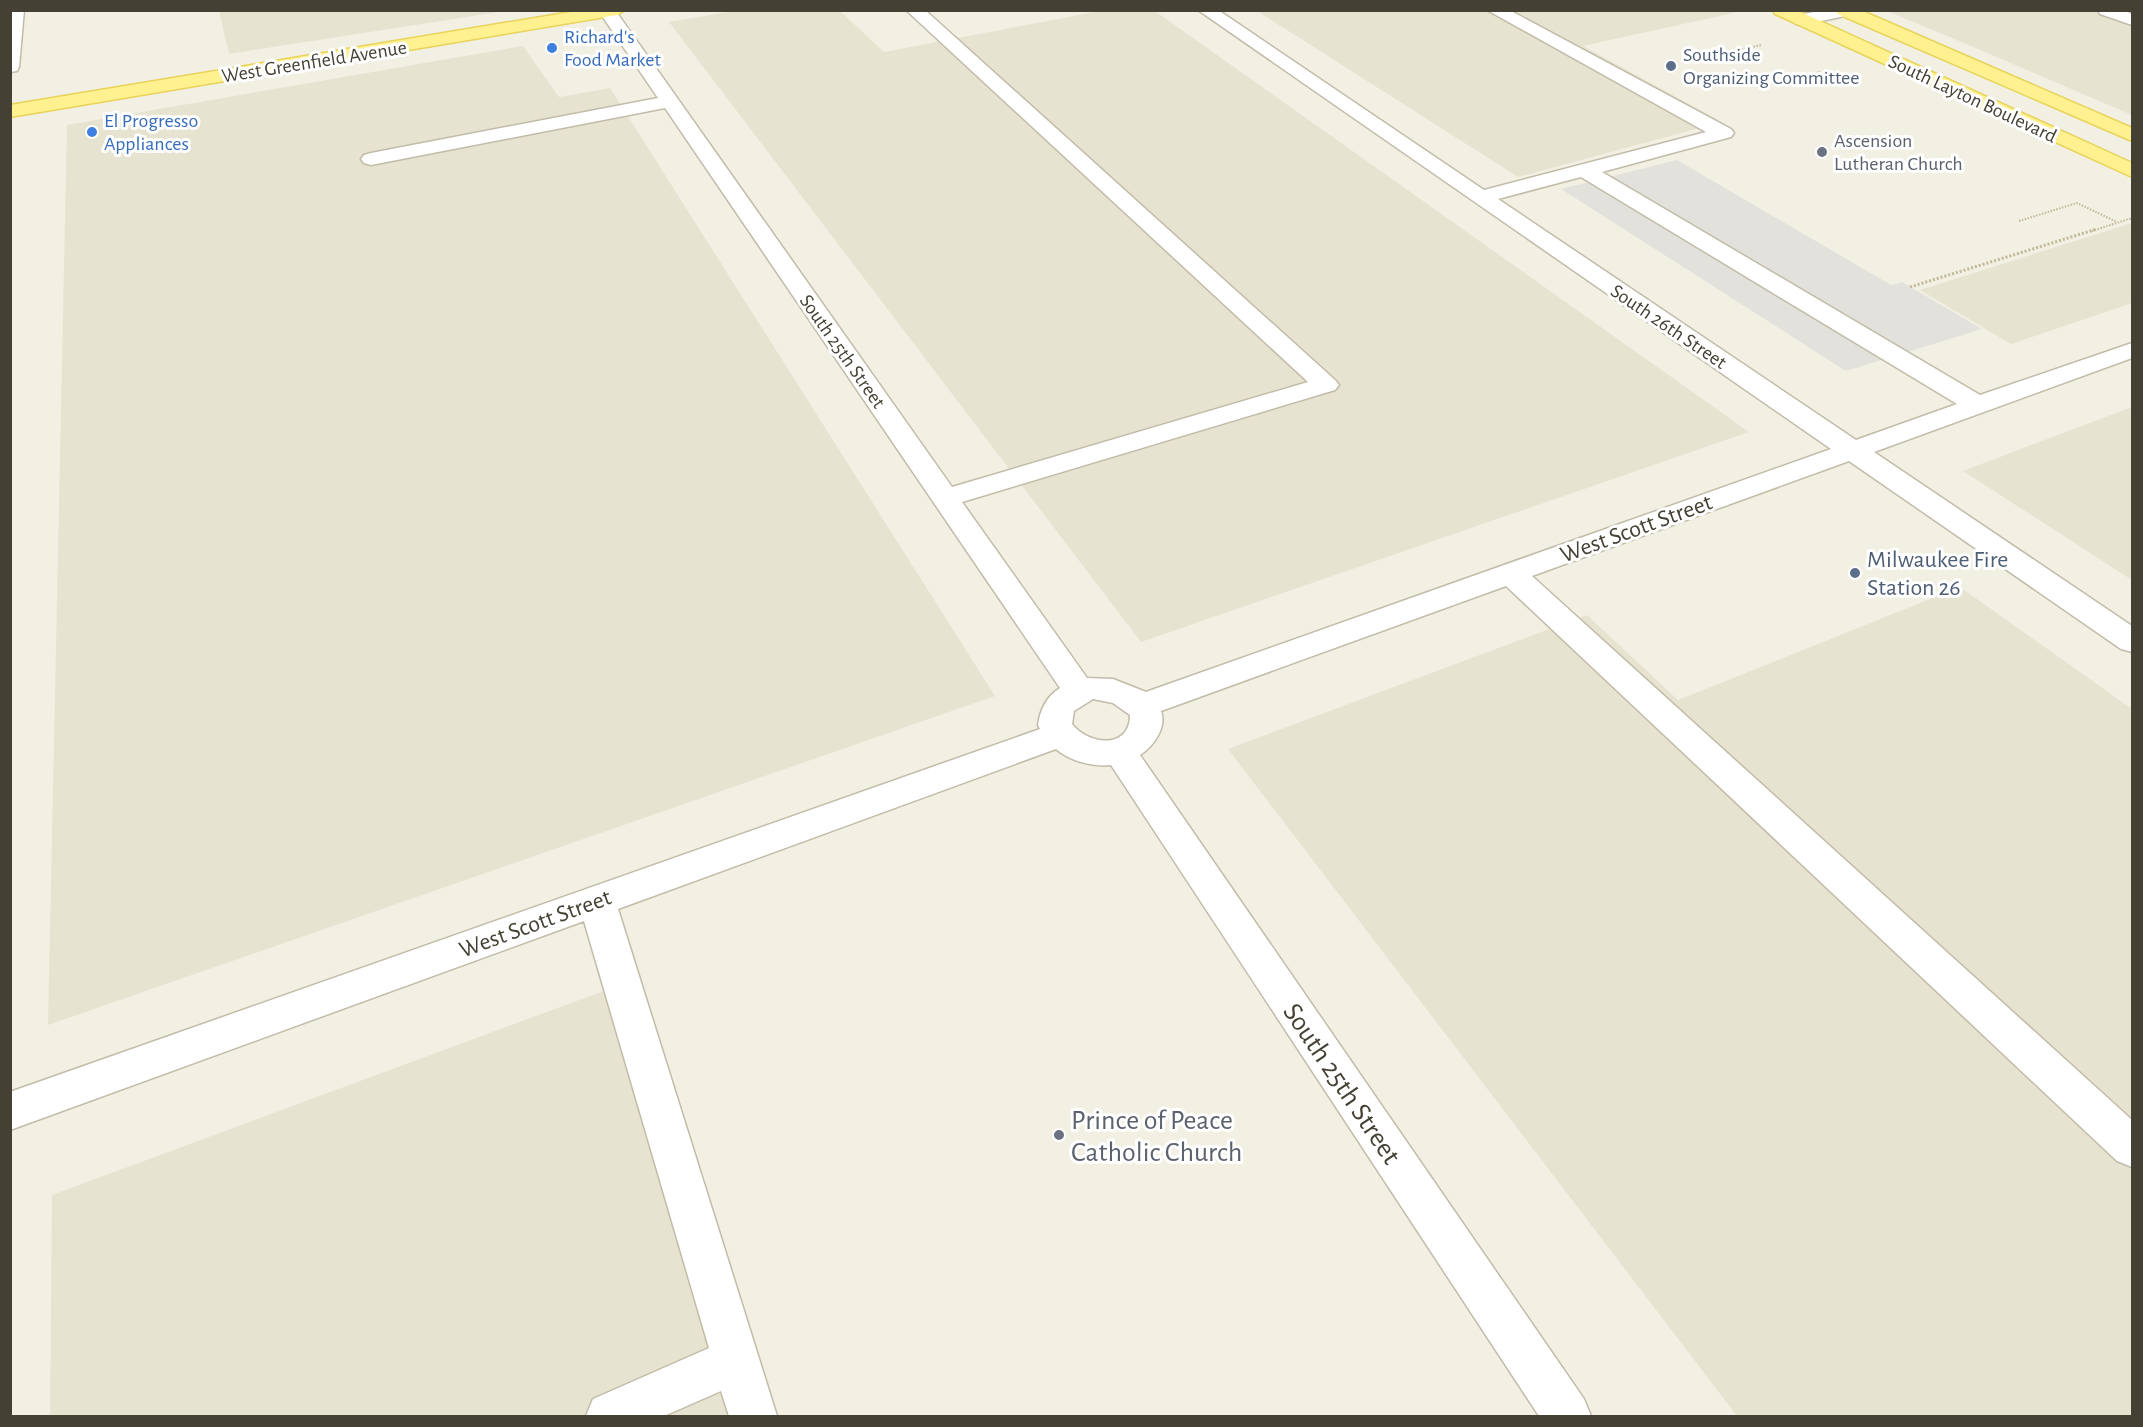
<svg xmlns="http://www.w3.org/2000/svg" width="2143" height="1427" font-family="'Alegreya Sans',sans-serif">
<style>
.residential{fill:#e7e3d1}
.parking{fill:#e3e1dc}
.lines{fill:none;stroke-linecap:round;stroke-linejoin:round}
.minor-casing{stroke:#c1bca8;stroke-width:3}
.major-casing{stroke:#e8d35b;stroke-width:3}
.path-far1{stroke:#c0b896;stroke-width:2;stroke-dasharray:1.5 1.5;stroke-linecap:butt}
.path{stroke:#c0b896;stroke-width:3;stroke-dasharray:2 2;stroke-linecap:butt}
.minor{fill:#fff;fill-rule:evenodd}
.major{fill:#fff090;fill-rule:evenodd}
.shop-dot{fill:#3f7fe0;stroke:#fff;stroke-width:2}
.service-dot{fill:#5c6f8a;stroke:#fff;stroke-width:2}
.worship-dot{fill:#6b7280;stroke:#fff;stroke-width:2}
.labels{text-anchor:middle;stroke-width:6;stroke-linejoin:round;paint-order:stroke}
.far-shop-label{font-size:20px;fill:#366cbe;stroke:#fff;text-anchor:start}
.far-service-label{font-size:20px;fill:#4e5e75;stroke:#fff;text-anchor:start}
.far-street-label{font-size:20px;fill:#444033;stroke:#fff}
.far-worship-label{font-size:20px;fill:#5b616d;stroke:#fff;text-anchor:start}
.street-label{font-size:24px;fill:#444033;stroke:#fff}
.service-label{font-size:24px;fill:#4e5e75;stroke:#fff;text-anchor:start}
.near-street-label{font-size:28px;fill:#444033;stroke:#fff}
.near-worship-label{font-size:28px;fill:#5b616d;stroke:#fff;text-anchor:start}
</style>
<rect width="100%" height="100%" fill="#f2f0e3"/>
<!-- residential -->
<g class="residential">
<path d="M1735,10L1738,12L1583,46L1722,122L1518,177L1257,11Z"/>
<path d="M219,11V10L505,11L229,54Z"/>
<path d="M734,11H840L884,52L1100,11H1155L1749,432L1141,642L669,22Z"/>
<path d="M1887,11H2132V115L1964,43Z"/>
<path d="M523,46L559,97L610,88L995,696L48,1025L67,125Z"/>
<path d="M2132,223V303L2011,344L1920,290Z"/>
<path d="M2132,407V580L1963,471Z"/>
<path d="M1960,587L2132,709V1416H1737L1228,749L1587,615L1678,700Z"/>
<path d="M609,989L730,1416H50L52,1195Z"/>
</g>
<!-- parking -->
<path class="parking" d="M1677,160L1891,285L1902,282L1982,329L1846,371L1561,189Z"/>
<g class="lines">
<defs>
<g id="minor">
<path d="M10,10H24L19,67L17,71L10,72Z"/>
<path d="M598,10H615L952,487L1308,382L906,10H925L1335,380L1339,385L1335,390L962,502L1087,678L1113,679L1146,692L1831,449L1198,10H1218L1484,190L1706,132L1487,10H1509L1731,129L1734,133L1731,137L1602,172L1980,395L2132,343V358L1874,452L2132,626V652L2121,649L1849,461L1532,576L2132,1120V1167L2117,1161L1506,586L1161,711C1167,727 1154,746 1140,755L1584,1399L1591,1416H1539L1111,765C1093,767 1070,761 1056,749L618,909L777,1416H729L721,1391L664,1416H586L593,1399L709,1348L584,921L10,1130V1092L1040,729L1038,725C1040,710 1047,696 1060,688L665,108L371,165L364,163L361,159L364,155L371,153L658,98ZM1581,177L1957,404L1856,440L1498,199ZM1093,699L1113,703L1130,715C1130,750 1088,745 1072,724L1074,711Z"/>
<path d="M1822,10H1852L1853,11L1850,15L1802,25L1796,24L1793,20L1796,16Z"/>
<path d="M2098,10H2123L2132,14V25L2100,14Z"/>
</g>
<g id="major">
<path d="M583,10H625L617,15L10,117V105Z"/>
<path d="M1773,10H1796L2132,163V177L1775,14Z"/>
<path d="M1836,10H1860L2132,128V141L1838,14Z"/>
</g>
</defs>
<!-- minor casing -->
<use href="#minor" class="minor-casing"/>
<!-- major casing -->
<use href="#major" class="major-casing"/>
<!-- path-far1 -->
<g class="path-far1">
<path d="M1701,59L1761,45"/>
<path d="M1757,87L1820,72"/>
<path d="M2019,221L2077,203L2117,222"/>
<path d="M2092,231L2132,218"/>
</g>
<!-- path -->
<path class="path" d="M1910,287L2097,229"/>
<!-- minor -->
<use href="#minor" class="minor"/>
<!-- major -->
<use href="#major" class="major"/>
</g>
<!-- markers -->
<g class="shop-dot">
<circle cx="552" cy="48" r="6"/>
<circle cx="92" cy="132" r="6"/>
</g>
<g class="service-dot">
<circle cx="1671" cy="66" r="6"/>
<circle cx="1855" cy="573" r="6"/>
</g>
<g class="worship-dot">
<circle cx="1822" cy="152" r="6"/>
<circle cx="1059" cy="1135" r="6"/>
</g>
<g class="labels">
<!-- far-shop labels -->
<g class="far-shop-label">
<text x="564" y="43">Richard's<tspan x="564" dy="23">Food Market</tspan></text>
<text x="104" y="127">El Progresso<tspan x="104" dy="23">Appliances</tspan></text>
</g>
<!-- far-service labels -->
<g class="far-service-label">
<text x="1683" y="61">Southside<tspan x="1683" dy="23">Organizing Committee</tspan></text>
</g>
<!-- far-street labels -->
<g class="far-street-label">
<text transform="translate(314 61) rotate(-9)" y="7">West Greenfield Avenue</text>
<text transform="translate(1973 98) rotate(25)" y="7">South Layton Boulevard</text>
<text transform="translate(1669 326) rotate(34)" y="7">South 26th Street</text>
<text transform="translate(843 351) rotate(55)" y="7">South 25th Street</text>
</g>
<!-- far-worship labels -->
<g class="far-worship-label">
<text x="1834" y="147">Ascension<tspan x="1834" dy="23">Lutheran Church</tspan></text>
</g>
<!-- street labels -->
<g class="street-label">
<text transform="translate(1636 528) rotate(-20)" y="8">West Scott Street</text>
<text transform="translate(535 923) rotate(-20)" y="8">West Scott Street</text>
</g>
<!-- service labels -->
<g class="service-label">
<text x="1867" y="567">Milwaukee Fire<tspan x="1867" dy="28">Station 26</tspan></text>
</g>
<!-- near-street labels -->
<g class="near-street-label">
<text transform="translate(1343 1083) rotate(56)" y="10">South 25th Street</text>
</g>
<!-- near-worship labels -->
<g class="near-worship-label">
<text x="1071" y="1129">Prince of Peace<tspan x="1071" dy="32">Catholic Church</tspan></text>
</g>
</g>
<!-- border -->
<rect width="2143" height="1427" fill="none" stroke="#444033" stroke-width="24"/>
</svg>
